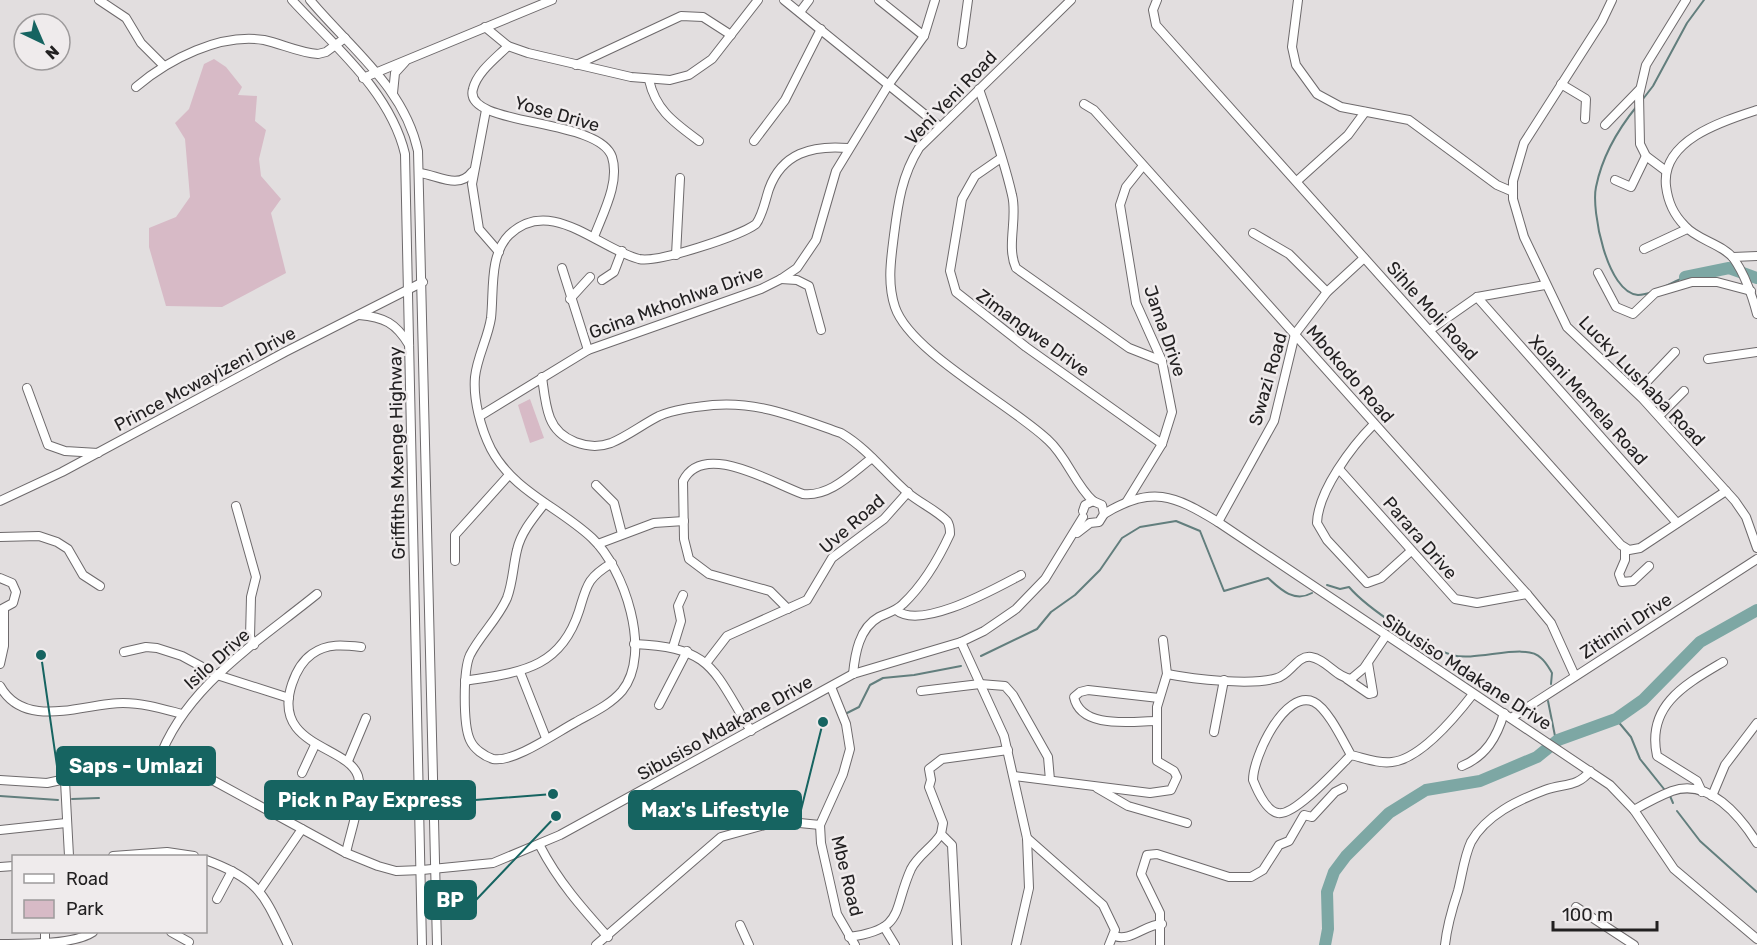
<svg xmlns="http://www.w3.org/2000/svg" width="1757" height="945" font-family="Rubik,sans-serif">
<style>
.green{fill:#d7bac6}
.lines{fill:none;stroke-linecap:round;stroke-linejoin:round}
.stream{stroke:#627e7d;stroke-width:2}
.river{stroke:#7da7a4;stroke-width:12}
.minor-casing{stroke:#6e6a6c;stroke-width:10}
.minor{stroke:#fff;stroke-width:8}
.labels{text-anchor:middle;stroke-width:5;stroke-linejoin:round;paint-order:stroke}
.street-label{font-size:18px;fill:#222021;stroke:#efebec}
.leader{fill:none;stroke:#166461;stroke-width:2}
.callout-dot{fill:#166461;stroke:#efebec;stroke-width:2}
.callout{fill:#166461;stroke:#166461;stroke-width:2}
.callout-label{font-size:20px;text-anchor:middle;font-weight:bold;fill:#fff}
</style>
<rect width="100%" height="100%" fill="#e2dedf"/>
<!-- green -->
<g class="green">
<path d="M214,59L226,67L242,87L238,95L257,96L255,121L266,130L259,159L261,176L281,199L271,213L286,273L222,307L166,306L149,247V228L176,217L190,197L185,139L175,123L189,109L204,64Z"/>
<path d="M530,399L544,438L530,443L518,405Z"/>
</g>
<g class="lines">
<!-- stream -->
<g class="stream">
<path d="M1643,99L1653,86L1687,23L1704,0"/>
<path d="M1637,106C1619,128 1602,157 1596,187C1591,210 1607,293 1638,295C1652,295 1672,282 1685,277"/>
<path d="M1327,585L1340,589L1349,587C1367,608 1425,647 1452,655C1476,662 1526,642 1541,658C1546,662 1549,668 1552,673L1551,684"/>
<path d="M981,656L1037,629L1051,612L1075,595L1100,570L1122,538L1140,527L1176,521L1200,531L1224,591L1268,578C1280,589 1294,603 1312,593"/>
<path d="M1548,701L1556,741"/>
<path d="M847,713L859,707L870,685L883,678L914,675L961,666"/>
<path d="M1616,719L1631,737L1640,759L1664,789"/>
<path d="M0,796L58,800"/>
<path d="M1670,796L1673,803"/>
<path d="M72,799L99,798"/>
<path d="M1677,811L1700,841L1757,892"/>
</g>
<!-- river -->
<g class="river">
<path d="M1685,277L1729,268L1757,278"/>
<path d="M1325,945L1328,929L1327,892L1334,872L1346,856L1389,813L1426,790L1480,781L1537,757L1558,740L1616,719L1643,700L1700,642L1757,610"/>
</g>
<defs>
<g id="minor">
<path d="M99,0L126,18L141,43L164,66"/>
<path d="M292,0C334,46 390,91 405,154L422,945"/>
<path d="M310,0C350,48 404,87 418,151L437,945"/>
<path d="M784,0L939,126"/>
<path d="M879,0L924,36"/>
<path d="M1071,0L919,148C902,175 898,203 894,235C891,259 887,283 895,307C910,352 1010,404 1048,440C1067,457 1074,483 1093,501"/>
<path d="M1157,0L1153,10L1156,25L1621,545L1629,550L1640,548L1726,491"/>
<path d="M1298,0L1292,47L1296,65L1317,94L1341,107L1409,120L1497,185L1511,191"/>
<path d="M1612,0L1602,21L1524,143L1513,181V199L1524,237L1567,327L1642,398L1735,501L1746,517L1757,548"/>
<path d="M800,12L809,0"/>
<path d="M485,27L508,46L528,53L631,77L670,80L689,75L712,59L758,0"/>
<path d="M962,44L968,0"/>
<path d="M508,46C496,58 477,72 473,89C462,127 599,117 612,157C620,182 603,213 594,237"/>
<path d="M576,65L681,16L703,17L731,35"/>
<path d="M363,78L552,0"/>
<path d="M649,80C656,111 675,123 699,141"/>
<path d="M1561,84L1586,99L1585,119"/>
<path d="M136,87C169,59 220,33 264,40C282,44 300,53 318,54L326,52L345,38"/>
<path d="M979,89C991,124 1004,159 1012,195C1018,218 1006,246 1016,268L1129,348L1162,361"/>
<path d="M393,93L395,73L405,62"/>
<path d="M1084,104L1094,110L1527,594L1551,623L1575,676"/>
<path d="M486,110L472,184L479,229L499,252"/>
<path d="M1757,110C1723,121 1661,140 1666,186C1668,202 1673,214 1685,226C1697,240 1723,244 1734,259C1745,275 1752,295 1757,314"/>
<path d="M1605,125L1639,90"/>
<path d="M754,141L785,100L821,29"/>
<path d="M1001,158L975,176L962,199L950,271L956,292L1026,347L1162,444"/>
<path d="M1666,171L1646,156L1640,144L1639,95L1646,65L1686,0"/>
<path d="M420,173C437,175 459,190 472,172"/>
<path d="M1615,180L1631,187L1646,156"/>
<path d="M1297,181L1348,135L1365,112"/>
<path d="M1253,233L1289,254L1327,292"/>
<path d="M1644,249L1687,229"/>
<path d="M676,255L680,178"/>
<path d="M1733,257L1757,256"/>
<path d="M562,268L588,350"/>
<path d="M1598,273L1616,307L1633,314L1655,293L1692,282H1717L1751,291"/>
<path d="M781,279L797,280L809,286L821,330"/>
<path d="M602,280L614,272L622,251"/>
<path d="M1477,297L1677,523"/>
<path d="M570,299L590,277"/>
<path d="M359,315C384,317 396,323 409,345"/>
<path d="M1430,330L1477,297L1545,285"/>
<path d="M1708,359L1757,352"/>
<path d="M542,377C544,391 545,405 550,418C559,441 589,451 611,443C628,436 643,424 659,416C675,409 695,407 713,405C759,401 798,418 841,433C868,449 885,473 908,493C920,503 936,510 947,521C950,525 950,529 950,534C939,558 922,586 903,604C896,611 887,613 879,617C859,628 855,654 853,674"/>
<path d="M27,388L48,445L65,451L98,453"/>
<path d="M1637,392L1675,352"/>
<path d="M480,416L588,350L761,289L781,279L797,268L816,240L836,171L889,84L924,36L935,0"/>
<path d="M1659,416L1684,391"/>
<path d="M1374,424C1352,446 1318,491 1317,523L1327,540L1367,583L1381,578L1411,551"/>
<path d="M1339,469L1455,599L1477,603L1527,594"/>
<path d="M596,485L614,503L622,534"/>
<path d="M0,501L62,472L285,352L423,282"/>
<path d="M1127,501L1162,444L1172,412L1162,361L1136,303L1120,205L1126,187L1142,167"/>
<path d="M545,503C534,517 521,532 517,550C513,566 513,582 507,598C498,619 480,635 470,655C463,670 463,725 470,740C474,749 484,756 493,759C514,763 557,732 576,722C592,713 610,705 622,691C653,653 624,568 592,538C559,507 513,491 491,449C481,429 473,400 475,377C477,357 488,338 491,318C494,292 489,255 509,235C550,195 599,249 639,259C658,263 740,236 756,224C763,214 765,201 769,189C782,153 812,145 848,148"/>
<path d="M236,506L256,577L251,597L250,637L254,645"/>
<path d="M1104,514C1151,485 1174,495 1218,522L1610,785L1634,810L1674,869L1757,939"/>
<path d="M1218,522L1274,421L1295,334L1327,292L1364,258"/>
<path d="M1077,533L1090,523L1099,522L1104,514L1102,505L1093,501L1085,505L1083,511"/>
<path d="M0,537L39,536L57,542L68,549L83,575L100,586"/>
<path d="M598,544L654,523L684,521"/>
<path d="M1625,549V560L1619,574L1622,582L1633,581L1649,566"/>
<path d="M455,561V535L509,475"/>
<path d="M0,578L12,583L16,592L13,603L0,610"/>
<path d="M788,609L770,591L709,574L689,559L684,539L683,481C703,440 772,483 803,494C830,497 852,473 872,458"/>
<path d="M896,610C921,631 996,588 1021,575"/>
<path d="M961,642L1004,736L1027,838L1029,888L1016,945"/>
<path d="M634,644C713,647 713,670 751,731"/>
<path d="M673,647L681,621L678,606L683,595"/>
<path d="M124,652L146,647L157,648L182,656L217,675L289,698"/>
<path d="M707,662L727,636L807,600L832,558L884,519L908,492"/>
<path d="M0,664L4,646V609"/>
<path d="M520,672L546,738"/>
<path d="M1167,674C1193,679 1252,686 1277,678C1290,675 1297,655 1311,657C1326,659 1335,677 1351,679L1364,668L1385,637"/>
<path d="M1347,679L1369,694L1373,693L1368,663"/>
<path d="M465,681C519,672 560,670 579,611C587,585 587,578 612,563"/>
<path d="M0,686C25,731 84,703 123,703C144,703 163,709 182,714"/>
<path d="M831,687L846,724L850,749L843,774L820,825L821,843L837,914L855,945"/>
<path d="M921,691L980,684L1005,686L1013,695L1048,757L1050,780"/>
<path d="M659,705L687,651"/>
<path d="M1511,718L1757,559"/>
<path d="M1157,721C1133,721 1081,730 1074,697L1080,692L1088,690L1159,698"/>
<path d="M1214,732L1224,680"/>
<path d="M1351,755C1339,767 1294,817 1278,813C1266,811 1257,790 1253,780C1253,757 1285,688 1314,702C1328,709 1343,741 1351,755C1364,758 1379,764 1392,762C1421,759 1456,716 1473,694"/>
<path d="M348,761L366,718"/>
<path d="M158,762C184,687 258,642 317,594"/>
<path d="M1462,766C1486,756 1497,737 1504,713"/>
<path d="M302,773L315,745"/>
<path d="M1014,776L1150,793L1171,790L1177,777L1174,771L1157,761V707L1167,674L1163,640"/>
<path d="M0,780L47,783L140,763L171,764L205,776L346,853L378,866L396,871L422,870L493,863L560,835L853,674L961,642L984,631L1016,609L1045,579L1083,517"/>
<path d="M65,781L69,856"/>
<path d="M1097,788L1128,806L1187,823"/>
<path d="M1702,792L1697,781L1657,756C1646,705 1686,684 1723,662"/>
<path d="M1712,796L1725,765L1757,723"/>
<path d="M1634,810C1646,803 1659,796 1672,791C1709,778 1740,816 1757,843"/>
<path d="M0,830L66,823"/>
<path d="M1027,838L1103,905L1115,930L1109,945"/>
<path d="M540,846C558,881 582,908 608,937"/>
<path d="M346,853C350,833 364,795 358,776C348,745 271,747 292,684C296,672 302,661 312,654C327,643 344,645 361,647"/>
<path d="M113,856L167,852L194,856"/>
<path d="M206,860C261,880 264,895 288,945"/>
<path d="M0,867L14,866"/>
<path d="M260,890L302,829"/>
<path d="M217,899L232,871"/>
<path d="M1576,907L1634,945"/>
<path d="M740,925L749,945"/>
<path d="M884,927L895,945"/>
<path d="M45,932V945"/>
<path d="M171,932L189,942"/>
<path d="M1115,936C1130,942 1146,924 1162,924"/>
<path d="M849,937C906,929 892,911 911,869C918,855 933,847 941,834"/>
<path d="M0,944C25,944 74,945 93,932"/>
<path d="M596,945L721,837L779,821L820,825"/>
<path d="M957,945L952,845L941,834L943,823L929,787L931,780L929,769L942,759L1008,750"/>
<path d="M1160,945V913L1141,874L1147,855L1157,854L1229,877H1251L1263,870L1279,845L1289,841L1304,815L1312,817L1335,792L1343,788"/>
<path d="M1445,945C1447,926 1452,909 1458,891C1462,876 1464,857 1471,842C1486,815 1518,800 1545,790C1563,783 1577,788 1590,771"/>
</g>
</defs>
<!-- minor casing -->
<use href="#minor" class="minor-casing"/>
<!-- minor -->
<use href="#minor" class="minor"/>
</g>
<g class="labels">
<!-- street labels -->
<g class="street-label">
<text transform="translate(951 98) rotate(-46)" y="6">Veni Yeni Road</text>
<text transform="translate(557 114) rotate(16)" y="6">Yose Drive</text>
<text transform="translate(676 302) rotate(-20)" y="6">Gcina Mkhohlwa Drive</text>
<text transform="translate(1432 311) rotate(48)" y="6">Sihle Moli Road</text>
<text transform="translate(1165 331) rotate(71)" y="6">Jama Drive</text>
<text transform="translate(1033 333) rotate(36)" y="6">Zimangwe Drive</text>
<text transform="translate(1350 374) rotate(49)" y="6">Mbokodo Road</text>
<text transform="translate(205 379) rotate(-28)" y="6">Prince Mcwayizeni Drive</text>
<text transform="translate(1268 379) rotate(-74)" y="6">Swazi Road</text>
<text transform="translate(1642 381) rotate(46)" y="6">Lucky Lushaba Road</text>
<text transform="translate(1588 400) rotate(48)" y="6">Xolani Memela Road</text>
<text transform="translate(397 453) rotate(-91)" y="6">Griffiths Mxenge Highway</text>
<text transform="translate(852 524) rotate(-41)" y="6">Uve Road</text>
<text transform="translate(1420 538) rotate(49)" y="6">Parara Drive</text>
<text transform="translate(1626 626) rotate(-33)" y="6">Zitinini Drive</text>
<text transform="translate(217 659) rotate(-42)" y="6">Isilo Drive</text>
<text transform="translate(1467 672) rotate(33)" y="6">Sibusiso Mdakane Drive</text>
<text transform="translate(725 728) rotate(-29)" y="6">Sibusiso Mdakane Drive</text>
<text transform="translate(847 876) rotate(76)" y="6">Mbe Road</text>
</g>
</g>
<!-- callouts -->
<path class="leader" d="M41 655L57 766M553 794L475 800M823 722L801 810M556 816L476 900"/>
<g class="callout-dot">
<circle cx="41" cy="655" r="6"/>
<circle cx="553" cy="794" r="6"/>
<circle cx="823" cy="722" r="6"/>
<circle cx="556" cy="816" r="6"/>
</g>
<g class="callout">
<rect x="57" y="747" width="158" height="38" rx="6"/>
<rect x="265" y="781" width="210" height="38" rx="6"/>
<rect x="629" y="791" width="172" height="38" rx="6"/>
<rect x="425" y="881" width="51" height="38" rx="6"/>
</g>
<g class="callout-label">
<text x="136" y="773">Saps - Umlazi</text>
<text x="370" y="807">Pick n Pay Express</text>
<text x="715" y="817">Max's Lifestyle</text>
<text x="450" y="907">BP</text>
</g>
<!-- legend -->
<rect x="12" y="855" width="195" height="78" fill="#efebec" stroke="#9d9a9b" stroke-width="1.5"/>
<rect x="24" y="874" width="30" height="9" fill="#ffffff" stroke="#9d9a9b" stroke-width="1.5"/>
<text x="66" y="885" font-size="18" fill="#222021">Road</text>
<rect x="24" y="900" width="30" height="18" fill="#d7bac6" stroke="#9d9a9b" stroke-width="1.5"/>
<text x="66" y="915" font-size="18" fill="#222021">Park</text>
<!-- north arrow -->
<g transform="translate(42 42) rotate(136)"><circle r="28" fill="#efebec" stroke="#9d9a9b" stroke-width="1.5"/>
<path d="M0-4.5L10 22L0 15L-10 22Z" fill="#166461"/>
<text y="-9" font-size="16" font-weight="bold" text-anchor="middle" fill="#222021">N</text>
</g>
<!-- scale -->
<path d="M1553 921v9h104v-9" fill="none" stroke="#222021" stroke-width="3"/>
<text x="1562" y="921" font-size="18" fill="#222021" stroke="#efebec" stroke-width="4.5" paint-order="stroke">100 m</text>
</svg>
